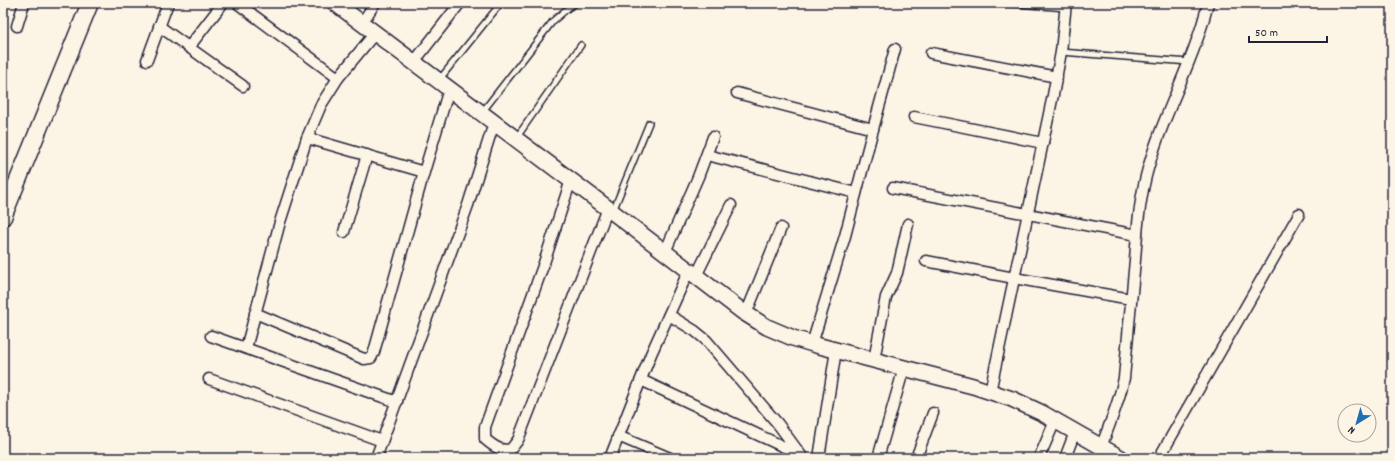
<svg xmlns="http://www.w3.org/2000/svg" width="1395" height="461" font-family="Dekko,sans-serif">
<style>
.lines{fill:none;stroke-linecap:round;stroke-linejoin:round}
.lane-casing{stroke:#22223b;stroke-width:8}
.street-casing{stroke:#22223b;stroke-width:13}
.secondary-casing{stroke:#22223b;stroke-width:18}
.primary-casing{stroke:#22223b;stroke-width:19}
.lane{stroke:#fcf5e5;stroke-width:5}
.street{stroke:#fcf5e5;stroke-width:10}
.secondary{stroke:#fcf5e5;stroke-width:15}
.primary{stroke:#fcf5e5;stroke-width:16}
</style>
<rect width="100%" height="100%" fill="#fcf5e5"/>
<filter id="ink" filterUnits="userSpaceOnUse"><feTurbulence type="fractalNoise" baseFrequency=".025" numOctaves="2"/><feDisplacementMap in="SourceGraphic" scale="8" xChannelSelector="R" yChannelSelector="G"/><feConvolveMatrix kernelMatrix="1 2 1 2 8 2 1 2 1" color-interpolation-filters="sRGB"/></filter>
<g filter="url(#ink)">
<g class="lines">
<defs>
<g id="lane">
<path d="M1004,3L1066,8"/>
<path d="M1061,52L1189,62"/>
<path d="M439,80L501,3"/>
<path d="M483,111L553,21L568,8L576,3"/>
<path d="M517,137L581,45"/>
<path d="M613,211L649,123"/>
</g>
<g id="street">
<path d="M237,3L338,78"/>
<path d="M362,23L375,3"/>
<path d="M17,26L24,3"/>
<path d="M159,26L243,86"/>
<path d="M189,47L223,3"/>
<path d="M931,53L1057,77"/>
<path d="M147,60L168,3"/>
<path d="M414,62L460,3"/>
<path d="M737,93L873,129"/>
<path d="M914,117L1043,143"/>
<path d="M307,138L424,172"/>
<path d="M707,155L856,193"/>
<path d="M571,180L543,266L485,427V439C493,446 501,452 511,449L518,440L608,208"/>
<path d="M893,188L1137,235"/>
<path d="M344,232L367,155"/>
<path d="M665,252L698,177L713,137"/>
<path d="M926,261L1014,278L1131,299"/>
<path d="M696,276L731,205"/>
<path d="M255,313L364,359L371,358L374,352L424,172L449,89"/>
<path d="M746,314L781,228"/>
<path d="M669,315L695,331L706,340L778,424L803,458"/>
<path d="M211,336L397,402"/>
<path d="M812,344L845,236L873,129L895,49"/>
<path d="M246,348L280,222L307,138L321,105L338,78L375,33"/>
<path d="M874,360L886,297L897,273L908,224"/>
<path d="M209,379L382,441"/>
<path d="M641,380L799,454"/>
<path d="M990,392L1053,95L1061,52L1066,3"/>
<path d="M618,436L670,458"/>
<path d="M1101,447C1110,424 1119,402 1124,378C1128,339 1131,299 1135,260C1137,232 1139,204 1146,176C1161,117 1194,63 1208,3"/>
<path d="M376,458L468,205L494,123"/>
<path d="M610,458L651,354L689,270"/>
<path d="M819,458L836,350"/>
<path d="M878,458L904,368"/>
<path d="M916,458L933,413"/>
<path d="M1039,458L1055,421"/>
<path d="M1065,458L1075,432"/>
<path d="M1159,458L1299,214"/>
</g>
<path id="secondary" d="M335,3L593,197L743,312L767,327L793,338L816,345L973,386L1012,399L1042,413L1121,458"/>
<path id="primary" d="M3,217L90,3"/>
</defs>
<!-- lane casing -->
<use href="#lane" class="lane-casing"/>
<!-- street casing -->
<use href="#street" class="street-casing"/>
<!-- secondary casing -->
<use href="#secondary" class="secondary-casing"/>
<!-- primary casing -->
<use href="#primary" class="primary-casing"/>
<!-- lane -->
<use href="#lane" class="lane"/>
<!-- street -->
<use href="#street" class="street"/>
<!-- secondary -->
<use href="#secondary" class="secondary"/>
<!-- primary -->
<use href="#primary" class="primary"/>
</g>
</g>
<!-- margin -->
<rect width="1395" height="461" fill="none" stroke="#fcf5e5" stroke-width="16"/>
<rect x="8" y="8" width="1379" height="445" fill="none" stroke="#22223b" stroke-width="1.5" filter="url(#ink)"/>
<!-- north arrow -->
<g transform="translate(1357 423) rotate(217)"><circle r="19" fill="#fcf5e5" stroke="#a5a1a1"/>
<path d="M0-3L7 15L0 10L-7 15Z" fill="#1f6fb2"/>
<text y="-6" font-size="11" font-weight="bold" text-anchor="middle" fill="#22223b">N</text>
</g>
<!-- scale -->
<path d="M1249 36v6h78v-6" fill="none" stroke="#22223b" stroke-width="2"/>
<text x="1255" y="36" font-size="12" fill="#22223b" stroke="#fcf5e5" stroke-width="3" paint-order="stroke">50 m</text>
</svg>
